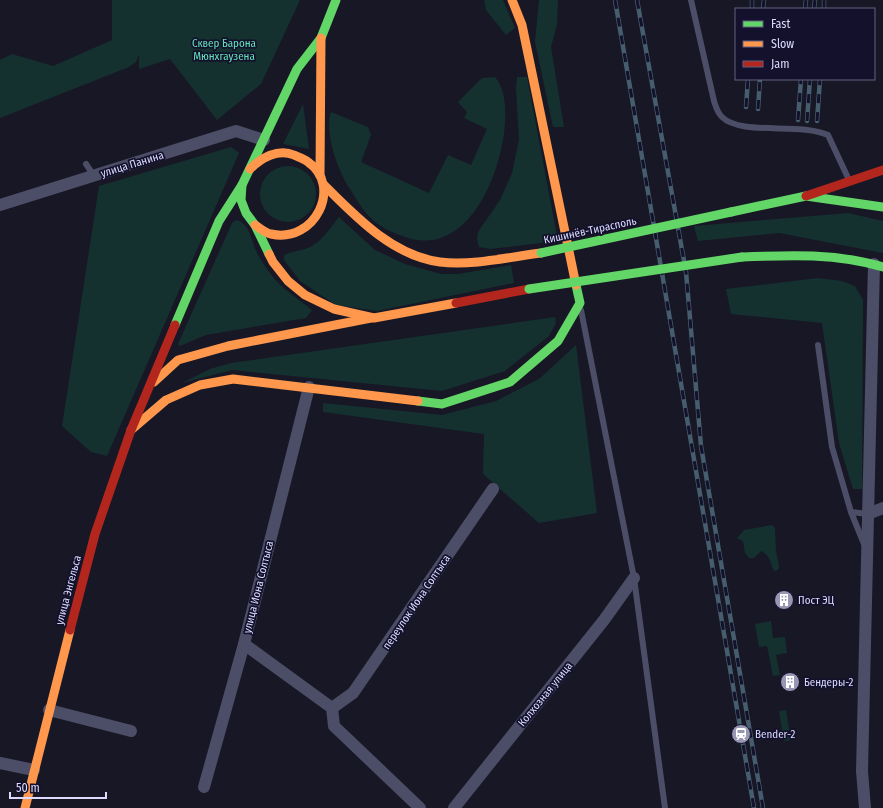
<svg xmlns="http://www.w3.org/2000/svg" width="883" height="808" font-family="'Fira Sans Condensed',sans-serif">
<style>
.green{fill:#143130}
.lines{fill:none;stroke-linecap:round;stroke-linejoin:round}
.lane{stroke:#4c4d66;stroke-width:6}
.street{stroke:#4c4d66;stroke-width:12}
.fast{stroke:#63d668;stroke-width:9}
.slow{stroke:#ff974d;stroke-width:9}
.jam{stroke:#b3261e;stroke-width:9}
.rail-casing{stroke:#455d6d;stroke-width:4.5}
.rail{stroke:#13112b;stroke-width:3;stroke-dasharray:9;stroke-linecap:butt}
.fast-bridge{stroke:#63d668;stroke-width:9}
.labels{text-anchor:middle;stroke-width:3.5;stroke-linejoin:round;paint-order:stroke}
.park-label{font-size:11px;fill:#63e3ba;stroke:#13112b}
.street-label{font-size:11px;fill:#dcdbff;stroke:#13112b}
.poi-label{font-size:11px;fill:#dcdbff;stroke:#13112b;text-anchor:start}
</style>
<rect width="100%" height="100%" fill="#181725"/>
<!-- green -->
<g class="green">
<path d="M112,0H300L261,84L217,120L170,59L139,69V55L136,62L129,67L0,118V60L12,54L53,66L112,40Z"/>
<path d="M484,0H503L515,28L506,35L486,10Z"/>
<path d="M539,0H558L557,24L551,47L564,127H553L535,42Z"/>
<path d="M495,77C505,89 506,107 505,123C502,172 469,259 405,237C393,233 377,226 369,216C361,208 356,198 350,189C338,171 324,133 331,112L368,127L371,135L361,162L429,193L448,155L471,165L487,129L464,118L467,112L458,102L482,78Z"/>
<path d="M517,77H527L558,241L490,249L479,247L477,239L478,232L500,200L512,173L519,140L516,88Z"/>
<path d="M303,104L309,149L283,144Z"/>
<path d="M231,147L239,153L107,456L91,452L62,426L99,186Z"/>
<circle cx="288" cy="194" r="28"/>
<path d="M848,213L883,221V253L779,233L698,241L694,226Z"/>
<path d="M339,217L375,250L405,264L441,274H458L511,265L514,283L377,311L336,305L300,281L284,260V255C292,251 300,251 308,248C323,241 329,229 339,217Z"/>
<path d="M236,220C251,224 251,242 258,255C267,270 276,283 290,293C297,299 305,304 312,310L306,318L206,335L180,346L178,344L232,223Z"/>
<path d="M818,278L842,281L855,286L863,300L862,489H853L839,443L822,323L731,314L726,289Z"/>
<path d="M555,317L556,323L549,336L505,371L442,391L232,370L182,383L210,369L231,363Z"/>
<path d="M576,345L597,513L539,523L483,474L484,434L323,412V403L442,415L496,401L539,379Z"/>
<path d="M772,525L775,528L776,551L779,566L778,570L774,571C770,562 770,555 761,551L754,558H749L745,553L743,541L737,538L744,530Z"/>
<path d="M771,621L773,638L785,637L787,653L776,655L780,675L773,676L767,646L759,647L755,624Z"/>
<path d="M786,710L791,740L784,741L779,711Z"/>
</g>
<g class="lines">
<!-- lane -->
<g class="lane">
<path d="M691,0L714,101C716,107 717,112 722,117C741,136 800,122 828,135L849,180"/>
<path d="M86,164L94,176"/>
<path d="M581,310L634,578L665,808"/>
<path d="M818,345L832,447L851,512L868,514"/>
<path d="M851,512L864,544"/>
</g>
<!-- street -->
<g class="street">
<path d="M0,205L236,131L264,140"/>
<path d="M868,514L883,508"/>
<path d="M244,644L332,708L334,726L420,808"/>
<path d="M332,708L353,693L493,489"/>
<path d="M49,710L131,731"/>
<path d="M0,763L34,770"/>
<path d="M204,787L244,644L309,387"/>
<path d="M454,808L604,620L634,578"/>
<path d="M865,808L862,771L874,264"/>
</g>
<!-- fast -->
<g class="fast">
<path d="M731,212L806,196L883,207"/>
<path d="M269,254L255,225L246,213L241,200L242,185L297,69L321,38L336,0"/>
<path d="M742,257C790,255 836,253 883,267"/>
<path d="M175,325L219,221L242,185"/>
<path d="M418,401L442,404L510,382L558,341L580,303L576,285"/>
</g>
<!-- slow -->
<g class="slow">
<path d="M512,0L522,25L576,285"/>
<path d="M250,169C261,158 278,148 294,155C298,157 304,159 308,162C343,186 315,244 271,234C265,233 260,228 255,225"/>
<path d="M320,175L321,38"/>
<path d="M324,185C356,217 393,256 440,262C471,266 510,257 541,253"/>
<path d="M269,254L273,262L288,281L305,295L334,309L374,318L456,303"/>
<path d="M154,382L178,360L228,346L371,318"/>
<path d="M131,430L166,400L200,385L233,379L418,401"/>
<path d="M25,808L70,630"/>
</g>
<!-- jam -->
<g class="jam">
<path d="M806,196L883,170"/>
<path d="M456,303L529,289"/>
<path d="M70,630L95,534L131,430L175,325"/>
</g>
<defs>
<g id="rail">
<path d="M615,0L754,808"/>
<path d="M637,0L686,272L701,446L763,808"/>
<path d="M752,9V0"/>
<path d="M763,9L764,0"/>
<path d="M805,9L806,0"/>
<path d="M814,9L815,0"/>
<path d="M824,9V0"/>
<path d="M746,107L748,79"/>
<path d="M758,109L760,79"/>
<path d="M798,120L801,79"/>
<path d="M807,121L810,79"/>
<path d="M817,121L820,79"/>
</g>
</defs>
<!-- rail casing -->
<use href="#rail" class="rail-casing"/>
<!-- rail -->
<use href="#rail" class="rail"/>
<!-- fast-bridge -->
<g class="fast-bridge">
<path d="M541,253L731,212"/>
<path d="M529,289L742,257"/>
</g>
</g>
<!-- icons -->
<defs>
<symbol id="building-disc" viewBox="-11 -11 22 22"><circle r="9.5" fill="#9796b3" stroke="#13112b"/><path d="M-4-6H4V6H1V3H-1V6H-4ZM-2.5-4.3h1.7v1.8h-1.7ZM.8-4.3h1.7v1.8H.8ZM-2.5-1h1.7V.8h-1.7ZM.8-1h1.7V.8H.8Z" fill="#fff"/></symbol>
<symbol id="station-disc" viewBox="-11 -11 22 22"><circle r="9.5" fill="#9796b3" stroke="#13112b"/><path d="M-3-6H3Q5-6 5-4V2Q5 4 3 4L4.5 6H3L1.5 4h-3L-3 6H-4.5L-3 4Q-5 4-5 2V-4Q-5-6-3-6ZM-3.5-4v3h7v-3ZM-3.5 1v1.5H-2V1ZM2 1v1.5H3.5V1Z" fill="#fff"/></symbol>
</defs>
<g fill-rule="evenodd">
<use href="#building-disc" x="773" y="589" width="22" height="22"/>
<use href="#building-disc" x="779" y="671" width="22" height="22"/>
<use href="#station-disc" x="730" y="723" width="22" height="22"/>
</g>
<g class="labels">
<!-- park labels -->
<g class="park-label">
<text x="224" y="47">Сквер Барона<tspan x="224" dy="13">Мюнхгаузена</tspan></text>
</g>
<!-- street labels -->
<g class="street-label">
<text transform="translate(132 164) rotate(-17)" y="4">улица Панина</text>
<text transform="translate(590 230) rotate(-12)" y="4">Кишинёв-Тирасполь</text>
<text transform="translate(258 587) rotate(-76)" y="4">улица Иона Солтыса</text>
<text transform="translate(68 590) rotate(-75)" y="4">улица Энгельса</text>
<text transform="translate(416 602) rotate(-56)" y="4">переулок Иона Солтыса</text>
<text transform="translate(545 694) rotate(-51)" y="4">Колхозная улица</text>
</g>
<!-- poi labels -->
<g class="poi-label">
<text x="798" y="604">Пост ЭЦ</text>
<text x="804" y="686">Бендеры-2</text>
<text x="755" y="738">Bender-2</text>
</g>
</g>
<!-- legend -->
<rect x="735" y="8" width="140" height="72" fill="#13112b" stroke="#636280"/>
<rect x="743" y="21" width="20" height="6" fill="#63d668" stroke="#636280"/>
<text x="771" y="28" font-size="12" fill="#dcdbff">Fast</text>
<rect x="743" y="41" width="20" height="6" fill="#ff974d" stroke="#636280"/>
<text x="771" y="48" font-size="12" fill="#dcdbff">Slow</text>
<rect x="743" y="61" width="20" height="6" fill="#b3261e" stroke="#636280"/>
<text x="771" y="68" font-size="12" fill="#dcdbff">Jam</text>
<!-- scale -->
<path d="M10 792v6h96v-6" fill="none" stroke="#dcdbff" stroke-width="2"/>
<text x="16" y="792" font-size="12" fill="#dcdbff" stroke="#13112b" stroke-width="3" paint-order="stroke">50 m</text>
</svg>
